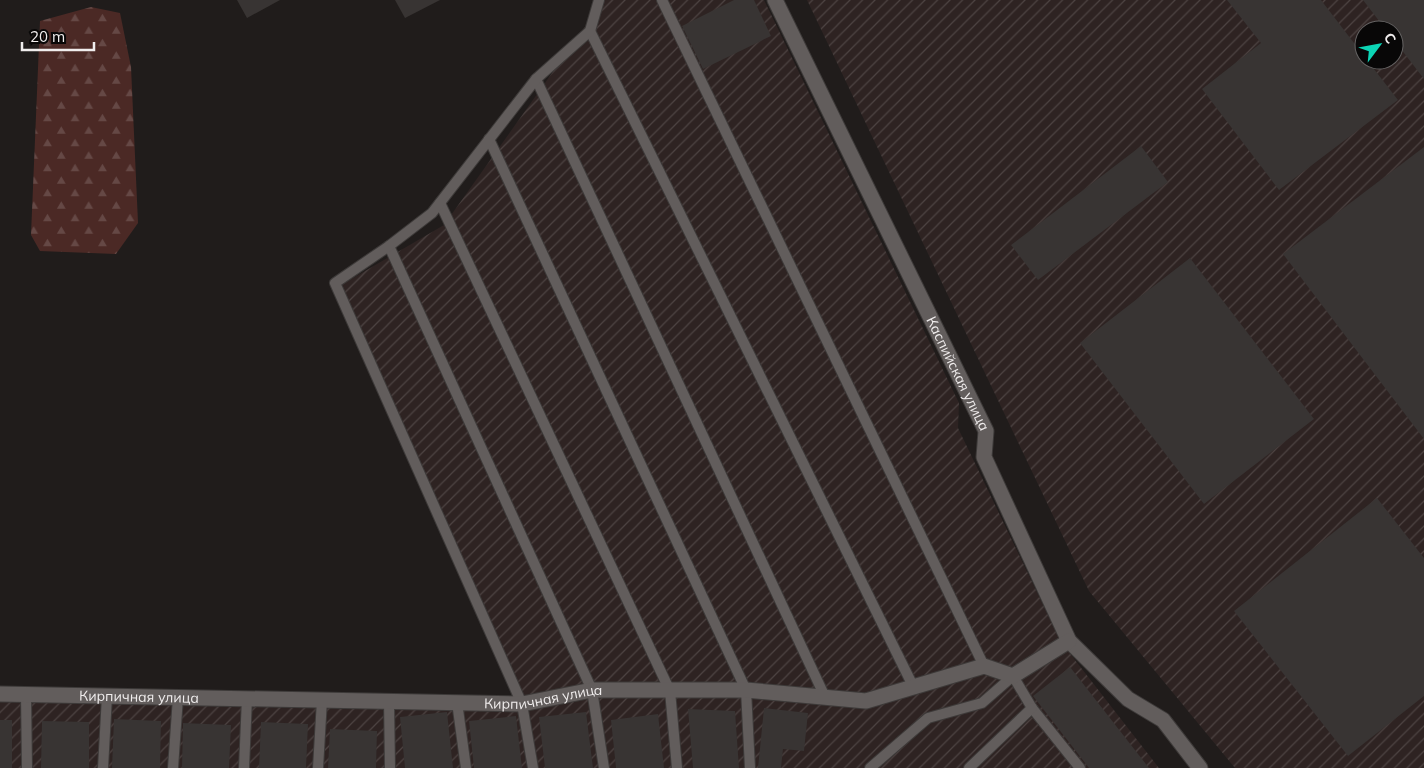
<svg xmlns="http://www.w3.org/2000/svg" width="1424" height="768" font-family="Mulish,sans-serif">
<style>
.industrial{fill:url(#industrial-furrows);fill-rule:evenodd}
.forest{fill:url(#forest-firs)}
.building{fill:#383433}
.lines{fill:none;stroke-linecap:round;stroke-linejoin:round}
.service-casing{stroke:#3d3a39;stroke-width:12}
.minor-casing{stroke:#3d3a39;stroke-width:17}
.service{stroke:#625d5c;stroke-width:10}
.minor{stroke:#625d5c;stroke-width:15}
.labels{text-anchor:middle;stroke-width:4;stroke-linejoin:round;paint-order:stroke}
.street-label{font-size:14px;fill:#f0eded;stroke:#080707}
</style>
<defs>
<pattern id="industrial-furrows" width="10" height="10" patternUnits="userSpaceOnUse" patternTransform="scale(1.25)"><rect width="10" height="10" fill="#2e2322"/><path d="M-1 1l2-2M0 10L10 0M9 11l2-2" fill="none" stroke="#4d4342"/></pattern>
<pattern id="forest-firs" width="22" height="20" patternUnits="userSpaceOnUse" patternTransform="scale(1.25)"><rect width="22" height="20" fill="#4b2925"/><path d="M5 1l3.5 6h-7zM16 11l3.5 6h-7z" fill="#654845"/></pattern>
</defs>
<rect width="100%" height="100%" fill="#201c1b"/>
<!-- industrial -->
<g class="industrial">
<path d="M604,0H764L959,403L958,428L1061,642L1159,768H0V694L522,704L341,285L444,225Z"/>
<path d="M807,0H1424V768H1235L1089,591ZM1364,30H1394V60H1364Z"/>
</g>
<!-- forest -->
<path class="forest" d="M91,7L120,13L131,67L138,223L116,254L40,251L31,235L40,21Z"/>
<!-- building -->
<g class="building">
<path d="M237,0H280L247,18Z"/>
<path d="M395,0H440L405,18Z"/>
<path d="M734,0H754L771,36L703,69L682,26Z"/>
<path d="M1227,0H1321L1364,56V60H1367L1398,100L1279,190L1202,89L1261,43Z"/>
<path d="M1363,0H1424V79L1394,40V30H1386Z"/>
<path d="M1141,146L1168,182L1038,280L1011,245Z"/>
<path d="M1424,147V439L1283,254Z"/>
<path d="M1190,258L1314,419L1204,504L1080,343Z"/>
<path d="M1377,498L1424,558V696L1348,756L1234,611Z"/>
<path d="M1070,667L1149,768H1089L1033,696Z"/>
<path d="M764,708L808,713L804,751L783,749L781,768H758Z"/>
<path d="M688,709L735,711L739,768H693Z"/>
<path d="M447,712L453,768H405L400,717Z"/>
<path d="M586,712L593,768H545L539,717Z"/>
<path d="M658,714L664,768H616L611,720Z"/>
<path d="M516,716L522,768H474L469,721Z"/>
<path d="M114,719L161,721L160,768H112Z"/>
<rect x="0" y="720" width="12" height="48"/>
<path d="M42,721L89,722V768H41Z"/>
<path d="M261,722L308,724L306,768H259Z"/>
<path d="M183,723L231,725L229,768H182Z"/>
<path d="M330,729L377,731L376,768H328Z"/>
</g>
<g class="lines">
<defs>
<g id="service">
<path d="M662,0L984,666"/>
<path d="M590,31L914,688"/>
<path d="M536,79L826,699"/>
<path d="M489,139L746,690L750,768"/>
<path d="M440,203L670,691L677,768"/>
<path d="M389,246L592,690L604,768"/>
<path d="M26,694L27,768"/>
<path d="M389,701L390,768"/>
<path d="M457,702L466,768"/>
<path d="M103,768L107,696"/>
<path d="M173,768L178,697"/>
<path d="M244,768L247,698"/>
<path d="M318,768L322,700"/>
<path d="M533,768L522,704L335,283L389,246L432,213L536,79L590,31L599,0"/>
<path d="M870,768L928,718L982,703L1013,676L1032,708L1080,768"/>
<path d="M969,768L1032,708"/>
</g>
<g id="minor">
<path id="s1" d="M775,0L986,431L984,457L1069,641L1128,699L1163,720L1200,768"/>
<path id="s2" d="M0,694L522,704L592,690H746L866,701L984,666L1013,676L1069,641"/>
</g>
</defs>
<!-- service casing -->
<use href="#service" class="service-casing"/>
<!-- minor casing -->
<use href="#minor" class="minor-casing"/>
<!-- service -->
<use href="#service" class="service"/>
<!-- minor -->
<use href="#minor" class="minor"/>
</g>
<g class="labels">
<!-- street labels -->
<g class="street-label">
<text dy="5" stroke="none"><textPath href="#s1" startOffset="416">Каспийская улица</textPath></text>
<text dy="5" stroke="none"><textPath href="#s2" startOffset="139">Кирпичная улица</textPath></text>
<text dy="5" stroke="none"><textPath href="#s2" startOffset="544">Кирпичная улица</textPath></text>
</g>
</g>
<!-- north arrow -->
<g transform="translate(1379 45) rotate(58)"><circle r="24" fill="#080707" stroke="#656363"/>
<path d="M0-4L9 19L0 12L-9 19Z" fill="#0cd5b5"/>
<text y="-8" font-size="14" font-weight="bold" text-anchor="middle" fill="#f0eded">С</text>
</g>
<!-- scale -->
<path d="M22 42v8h72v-8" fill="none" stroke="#f0eded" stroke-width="2.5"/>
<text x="30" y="42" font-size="15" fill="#f0eded" stroke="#080707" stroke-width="4" paint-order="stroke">20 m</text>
</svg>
